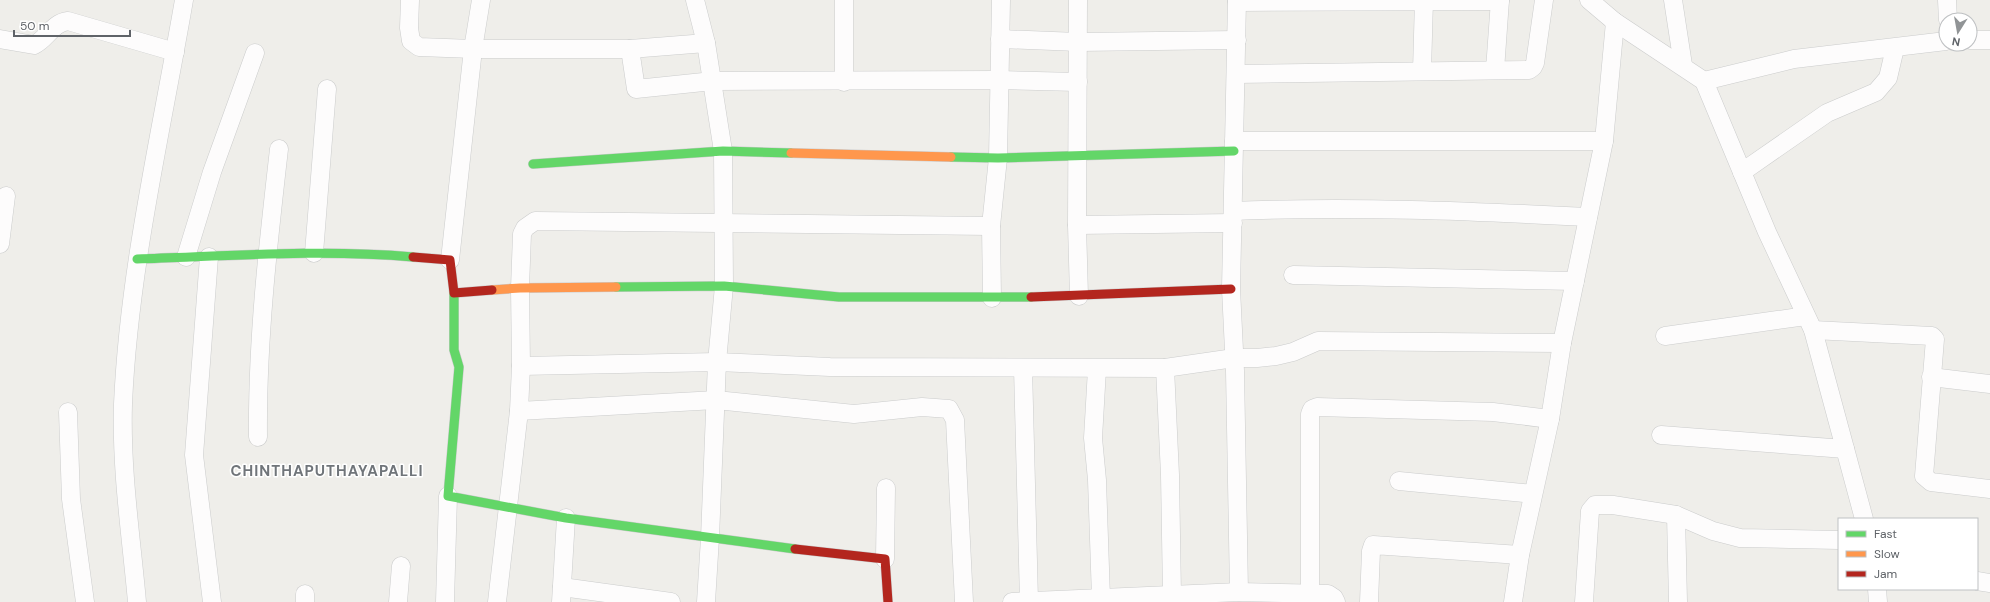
<svg xmlns="http://www.w3.org/2000/svg" width="1990" height="602" font-family="'DM Sans',sans-serif">
<style>
.lines{fill:none;stroke-linecap:round;stroke-linejoin:round}
.street-casing{stroke:#cbcccc;stroke-width:19}
.fast-casing{stroke:#cacacb;stroke-width:10}
.slow-casing{stroke:#cacacb;stroke-width:10}
.jam-casing{stroke:#cacacb;stroke-width:10}
.street{stroke:#fdfcfc;stroke-width:18}
.fast{stroke:#63d668;stroke-width:9}
.slow{stroke:#ff974d;stroke-width:9}
.jam{stroke:#b3261e;stroke-width:9}
.labels{text-anchor:middle;stroke-width:3;stroke-linejoin:round;paint-order:stroke}
.district-label{font-size:15px;font-weight:bold;letter-spacing:1px;fill:#70757a;stroke:#fff}
</style>
<rect width="100%" height="100%" fill="#efeeea"/>
<g class="lines">
<defs>
<g id="street">
<path d="M410,0L409,28L411,41L419,47L473,49H630L706,43"/>
<path d="M695,0L706,43L723,151L724,286L717,362L710,538L706,602"/>
<path d="M844,0V82"/>
<path d="M1078,0L1077,225L1079,296"/>
<path d="M1237,0L1231,289L1235,371L1239,592"/>
<path d="M1589,0L1615,22L1704,81L1767,232L1813,330L1864,519"/>
<path d="M1673,0L1683,65"/>
<path d="M1947,0L1948,20"/>
<path d="M1237,2L1500,1"/>
<path d="M0,39L34,45C47,39 52,23 68,21L175,52"/>
<path d="M1000,39L1078,42L1237,40"/>
<path d="M1970,40H1990"/>
<path d="M630,49L636,89L713,81L999,80L1078,82"/>
<path d="M1495,70L1500,0"/>
<path d="M1422,71L1424,0"/>
<path d="M1236,74L1529,70L1533,67L1535,63L1544,0"/>
<path d="M1704,81L1794,59L1946,41"/>
<path d="M1234,141H1604"/>
<path d="M1742,172L1827,113L1876,92L1888,78L1895,48"/>
<path d="M1233,211C1352,206 1470,211 1588,217"/>
<path d="M1077,225L1233,223"/>
<path d="M0,244L6,196"/>
<path d="M314,253L327,89"/>
<path d="M186,257L212,172L255,53"/>
<path d="M209,257L194,455L212,602"/>
<path d="M450,260L473,49L481,0"/>
<path d="M1293,275L1575,281"/>
<path d="M992,298L991,226L998,158L1001,0"/>
<path d="M1813,330L1932,336L1935,339L1924,476L1931,482L1990,489"/>
<path d="M1665,336L1806,316"/>
<path d="M521,366L717,362L830,367L1165,368L1234,358H1257L1276,356L1293,352L1318,341L1562,343"/>
<path d="M1023,368L1029,601"/>
<path d="M1165,368L1170,475L1172,595"/>
<path d="M1097,369L1093,438L1097,480L1101,598"/>
<path d="M1931,377L1990,384"/>
<path d="M519,411L716,400L854,414L922,407L949,409L955,420L964,602"/>
<path d="M68,412L71,499L85,602"/>
<path d="M1661,435L1845,449"/>
<path d="M258,437C257,341 268,245 279,149"/>
<path d="M1399,481L1533,494"/>
<path d="M1676,515L1678,602"/>
<path d="M885,559L886,488"/>
<path d="M1977,581L1990,583"/>
<path d="M562,587L671,602"/>
<path d="M1877,589L1878,602"/>
<path d="M1310,593V414L1312,409L1317,407L1493,412L1550,419"/>
<path d="M137,602C131,535 121,471 123,404C129,268 161,134 184,0"/>
<path d="M305,602V594"/>
<path d="M398,602L401,566"/>
<path d="M445,602L448,496"/>
<path d="M497,602L519,411L521,366L520,288L522,234L525,228L535,221L991,226"/>
<path d="M561,602L566,518"/>
<path d="M1012,602L1239,592L1328,594L1334,598L1336,602"/>
<path d="M1369,602L1371,551L1373,545L1520,555"/>
<path d="M1513,602L1520,555L1550,419L1562,343L1604,141L1615,22"/>
<path d="M1584,602L1590,511L1595,505H1613L1676,515L1713,531L1740,538L1839,540"/>
</g>
<g id="fast">
<path d="M951,157L998,158L1234,151"/>
<path d="M533,164L723,151L791,153"/>
<path d="M137,259C229,256 321,249 413,257"/>
<path d="M616,287L724,286L839,297H1031"/>
<path d="M454,293V350L459,367L448,496L566,518L795,549"/>
</g>
<g id="slow">
<path d="M791,153L951,157"/>
<path d="M492,290L520,288L616,287"/>
</g>
<g id="jam">
<path d="M413,257L450,260L454,293L492,290"/>
<path d="M1031,297L1231,289"/>
<path d="M795,549L885,559L888,602"/>
</g>
</defs>
<!-- street casing -->
<use href="#street" class="street-casing"/>
<!-- fast casing -->
<use href="#fast" class="fast-casing"/>
<!-- slow casing -->
<use href="#slow" class="slow-casing"/>
<!-- jam casing -->
<use href="#jam" class="jam-casing"/>
<!-- street -->
<use href="#street" class="street"/>
<!-- fast -->
<use href="#fast" class="fast"/>
<!-- slow -->
<use href="#slow" class="slow"/>
<!-- jam -->
<use href="#jam" class="jam"/>
</g>
<g class="labels">
<!-- district labels -->
<g class="district-label">
<text x="327" y="476">CHINTHAPUTHAYAPALLI</text>
</g>
</g>
<!-- legend -->
<rect x="1838" y="518" width="140" height="72" fill="#ffffff" stroke="#bfc1c3"/>
<rect x="1846" y="531" width="20" height="6" fill="#63d668" stroke="#bfc1c3"/>
<text x="1874" y="538" font-size="12" fill="#5f6368">Fast</text>
<rect x="1846" y="551" width="20" height="6" fill="#ff974d" stroke="#bfc1c3"/>
<text x="1874" y="558" font-size="12" fill="#5f6368">Slow</text>
<rect x="1846" y="571" width="20" height="6" fill="#b3261e" stroke="#bfc1c3"/>
<text x="1874" y="578" font-size="12" fill="#5f6368">Jam</text>
<!-- north arrow -->
<g transform="translate(1958 32) rotate(191)"><circle r="19" fill="#ffffff" stroke="#bfc1c3"/>
<path d="M0-3L7 15L0 10L-7 15Z" fill="#919496"/>
<text y="-6" font-size="11" font-weight="bold" text-anchor="middle" fill="#5f6368">N</text>
</g>
<!-- scale -->
<path d="M14 30v6h116v-6" fill="none" stroke="#5f6368" stroke-width="2"/>
<text x="20" y="30" font-size="12" fill="#5f6368" stroke="#ffffff" stroke-width="3" paint-order="stroke">50 m</text>
</svg>
